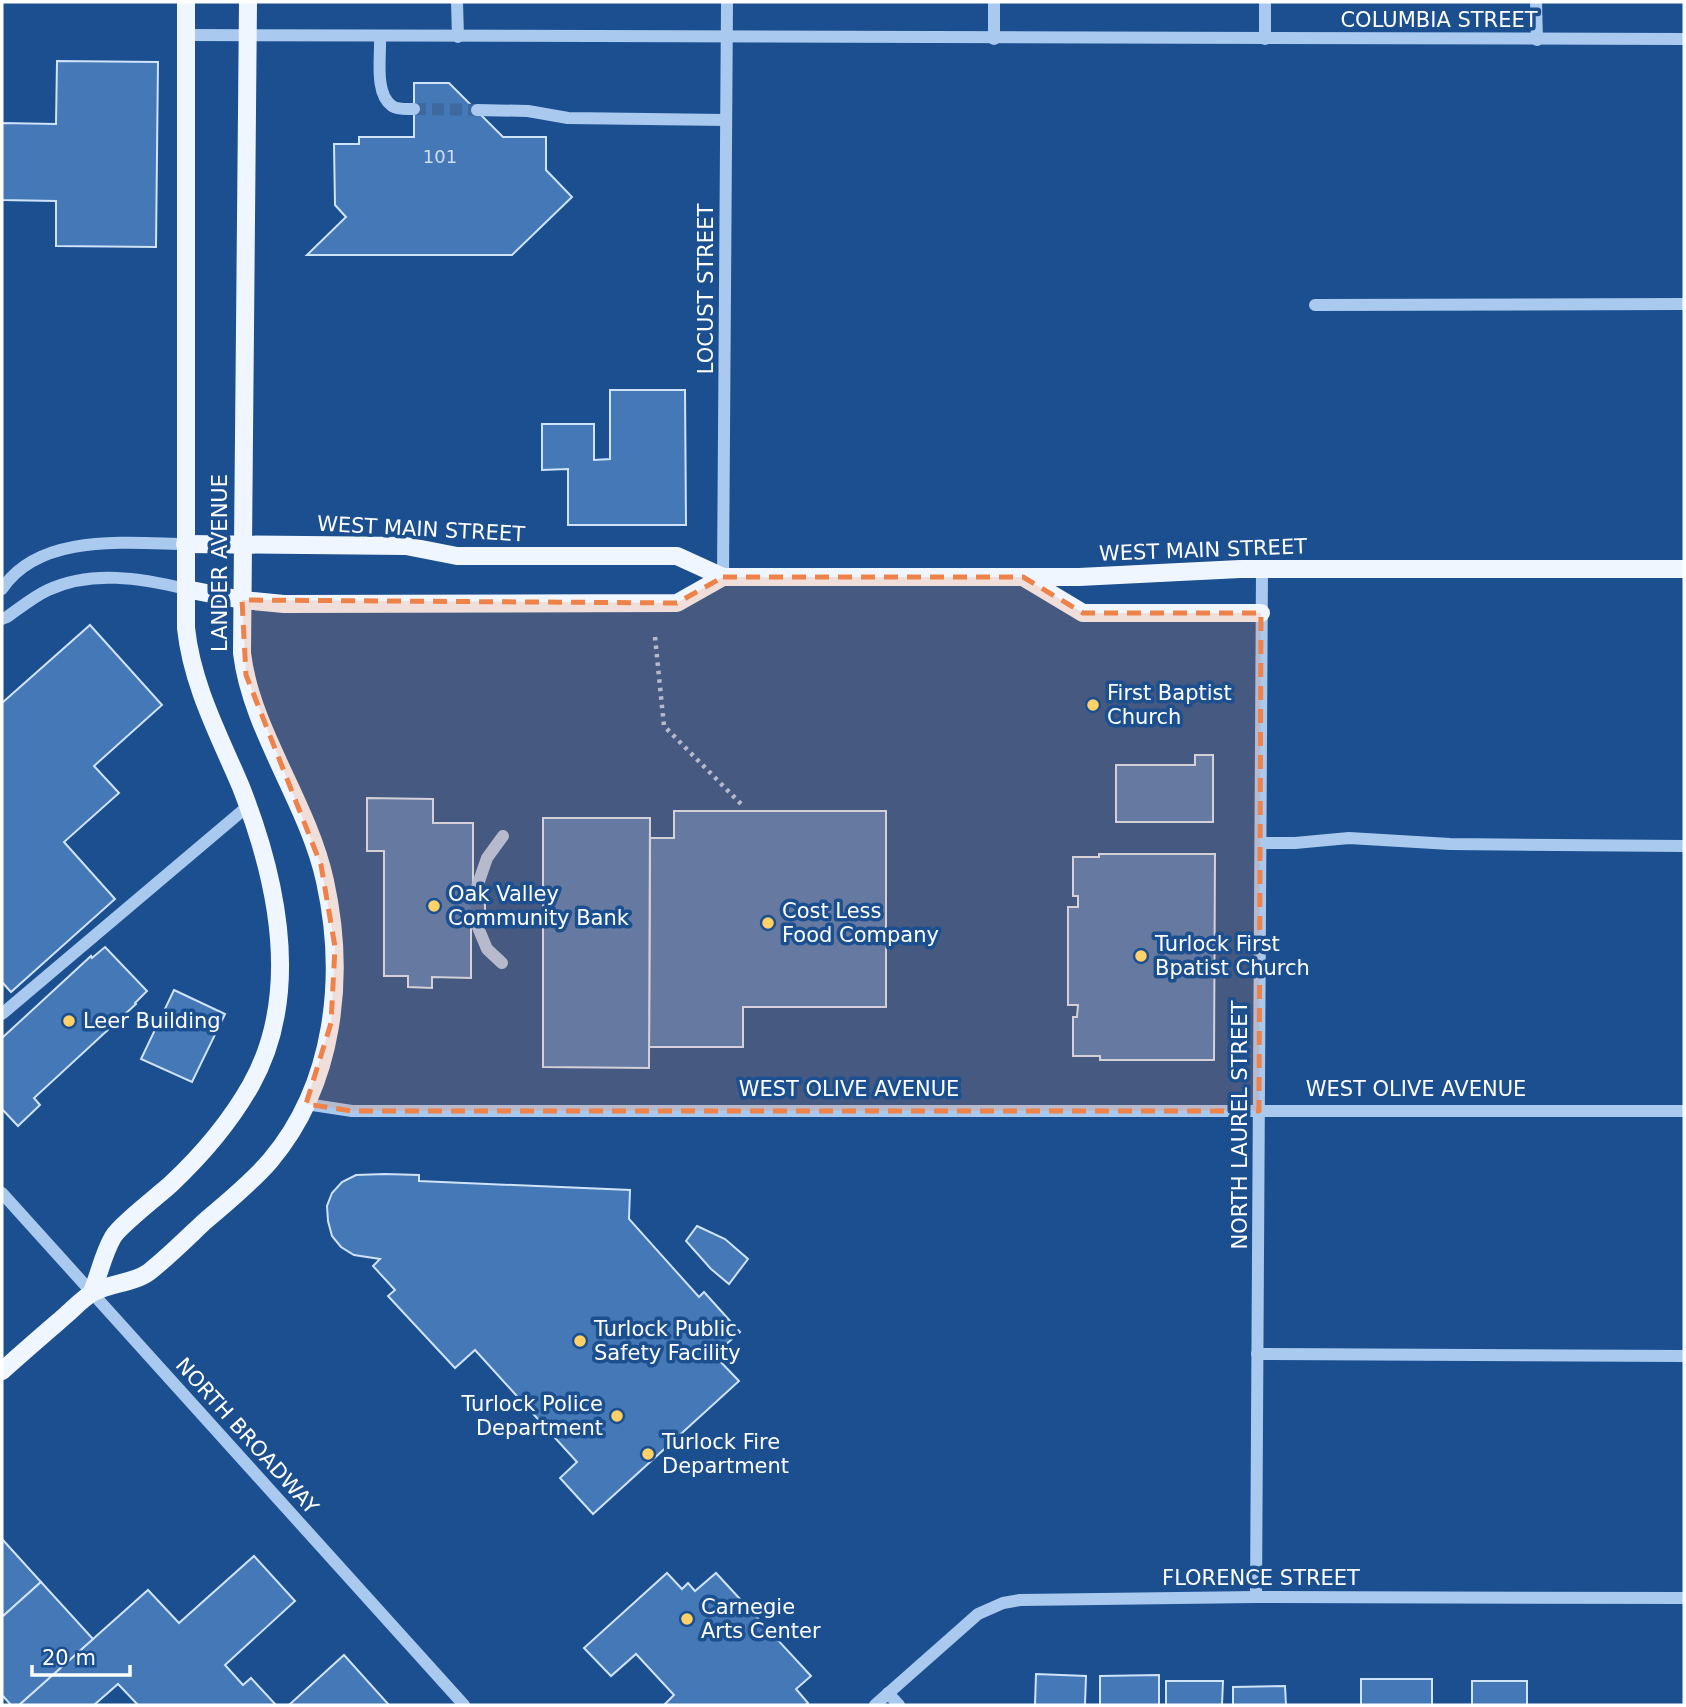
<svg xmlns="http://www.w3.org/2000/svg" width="1686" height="1707" font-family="'DejaVu Sans',sans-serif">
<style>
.building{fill:#4478b7;stroke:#cfe3fa;stroke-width:2}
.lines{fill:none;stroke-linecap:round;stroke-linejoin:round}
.minor-tunnel{stroke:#3d69a0;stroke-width:12;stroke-dasharray:12 6;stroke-linecap:butt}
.path{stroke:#a9c9ee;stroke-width:4.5;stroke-dasharray:3.5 5;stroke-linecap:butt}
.minor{stroke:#a9c9ee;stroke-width:12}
.major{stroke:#f0f6ff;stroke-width:18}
.marked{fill:#ee8249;fill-opacity:0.2;stroke:#ee8249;stroke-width:5;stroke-dasharray:14 9;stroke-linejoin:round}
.poi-dot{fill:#ffd166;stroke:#1b4f8f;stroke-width:2.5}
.labels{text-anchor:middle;stroke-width:7;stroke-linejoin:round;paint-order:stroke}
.number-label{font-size:18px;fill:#d0dded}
.street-label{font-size:21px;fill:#fff;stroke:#1b4f8f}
.poi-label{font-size:21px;fill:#fff;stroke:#1b4f8f;text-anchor:start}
</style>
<rect width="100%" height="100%" fill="#1b4f8f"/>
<!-- building -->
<g class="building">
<path d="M57,61L158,62L156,247L56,246V201L2,200V123L56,124Z"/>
<path d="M414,83H449L503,137H546V170L572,197L512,255H307L346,217L335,205L334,144H359V137H414Z"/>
<path d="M610,390H685L686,525H568V469L542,470V424H594V460L610,459Z"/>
<path d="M90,625L162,705L94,766L119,793L64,842L115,899L11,992L2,982V703Z"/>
<path d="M1195,755H1213V822H1116V765H1195Z"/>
<path d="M367,798L433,799V823H473V887H485V925H471V978L432,977V988L408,987V976H384V851H367Z"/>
<path d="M674,811H886V1007H743V1047H649L650,838H674Z"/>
<path d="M543,818H650L649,1068L543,1067Z"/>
<path d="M1099,854H1215L1214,1060H1100V1056H1073V1017H1077L1078,1005H1068V907H1078V896H1073V857H1099Z"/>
<path d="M105,947L147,991L135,1003L136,1004L34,1098L40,1105L18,1126L2,1109V1038L91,956L92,958Z"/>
<path d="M174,990L225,1014L192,1082L141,1059Z"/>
<path d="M385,1174L419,1175V1181L630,1190L629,1219L699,1297L704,1292L740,1332L714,1355L739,1381L593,1514L560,1478L577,1462L475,1350L455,1368L388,1296L395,1290L373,1266L380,1259L354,1255L341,1247L332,1236L328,1221L327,1206L332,1193L342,1182L356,1175Z"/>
<path d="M697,1226L725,1239L748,1259L729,1284L711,1269L686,1241Z"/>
<path d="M2,1539L41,1582L2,1617Z"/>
<path d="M254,1556L295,1601L225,1665L243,1685L251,1678L276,1705H138L118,1684L94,1705H19L148,1590L179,1623Z"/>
<path d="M667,1573L682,1589L688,1583L695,1591L716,1573L811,1676L796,1689L808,1703L805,1705H664L674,1695L636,1654L611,1676L584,1648Z"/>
<path d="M41,1582L93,1639L19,1705H11L2,1695V1617Z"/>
<path d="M344,1655L389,1705H289Z"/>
<path d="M1036,1674L1086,1676L1085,1705H1035Z"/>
<path d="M1159,1675V1705H1100V1676Z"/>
<rect x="1361" y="1679" width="71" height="26"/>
<path d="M1166,1681H1223L1222,1705H1166Z"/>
<rect x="1472" y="1681" width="55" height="24"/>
<path d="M1285,1686L1286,1705H1233V1687Z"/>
</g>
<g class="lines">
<!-- minor-tunnel -->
<g class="minor-tunnel">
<path d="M414,109L477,110"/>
<path d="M477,887V925"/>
</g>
<!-- path -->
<path class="path" d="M655,637L664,726L744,807"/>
<!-- minor -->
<g class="minor">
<path d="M457,2L458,37"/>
<path d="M1536,2L1537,40"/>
<path d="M186,35L1684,39"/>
<path d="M380,37C381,56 374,93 392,106C398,110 407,109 414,109"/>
<path d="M994,39V2"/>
<path d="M1265,39V2"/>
<path d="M477,110L528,111L568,118L726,120"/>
<path d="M1315,305L1684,304"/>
<path d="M723,577L727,2"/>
<path d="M2,589C39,533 126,543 185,544"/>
<path d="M2,619L7,617C20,608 33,597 48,590C91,570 141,578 186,589"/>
<path d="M1261,843H1295L1349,838L1450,844L1684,846"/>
<path d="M477,887L487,858L503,836"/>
<path d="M477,925L487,949L502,963"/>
<path d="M2,1014L248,806"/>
<path d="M306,1104L352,1111H1684"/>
<path d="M2,1193L464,1705"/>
<path d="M1257,1354L1684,1356"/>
<path d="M1256,1597L1262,569"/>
<path d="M888,1693L899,1705"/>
<path d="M875,1705L978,1614L1003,1603L1020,1600L1256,1597L1684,1598"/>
</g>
<!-- major -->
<g class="major">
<path d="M185,544L406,546L457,556H677L723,577H1079L1240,569H1684"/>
<path d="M1023,577L1083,613H1261"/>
<path d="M186,589L242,600L284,604L677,603L723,577"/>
<path d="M92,1292C99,1275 103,1254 113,1237C119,1226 159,1195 171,1184C202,1155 230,1122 251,1085C302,994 277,879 241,787C219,735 192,685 186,628V2"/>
<path d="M2,1371C23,1352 44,1334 66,1315C74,1308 84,1297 94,1292C111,1283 134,1283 149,1272C168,1257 186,1239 204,1222C226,1203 250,1184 270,1161C335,1084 346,976 325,881C308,803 251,730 242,653L248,2"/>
</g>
</g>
<!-- marked area -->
<path class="marked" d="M723,577H1023L1083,613H1261L1259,1111H352L306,1104L331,1023L335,947L321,865L246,675L242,600L677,603Z"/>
<!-- markers -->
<g class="poi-dot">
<circle cx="1093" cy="705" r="7"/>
<circle cx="434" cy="906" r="7"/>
<circle cx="768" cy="923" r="7"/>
<circle cx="1141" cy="956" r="7"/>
<circle cx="69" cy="1021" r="7"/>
<circle cx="580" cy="1341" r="7"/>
<circle cx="617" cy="1416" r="7"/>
<circle cx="648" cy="1454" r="7"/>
<circle cx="687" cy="1619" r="7"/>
</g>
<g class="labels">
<!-- number labels -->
<g class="number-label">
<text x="440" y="163">101</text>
</g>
<!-- street labels -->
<g class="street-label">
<text x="1439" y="27">COLUMBIA STREET</text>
<text transform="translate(706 289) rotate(-90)" y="7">LOCUST STREET</text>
<text transform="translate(421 529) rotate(3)" y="7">WEST MAIN STREET</text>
<text transform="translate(1203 550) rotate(-2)" y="7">WEST MAIN STREET</text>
<text transform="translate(220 563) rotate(-90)" y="7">LANDER AVENUE</text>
<text x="849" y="1096">WEST OLIVE AVENUE</text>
<text x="1416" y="1096">WEST OLIVE AVENUE</text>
<text transform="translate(1240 1125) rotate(-90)" y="7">NORTH LAUREL STREET</text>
<text transform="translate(247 1436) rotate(48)" y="7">NORTH BROADWAY</text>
<text x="1261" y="1585">FLORENCE STREET</text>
</g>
<!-- poi labels -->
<g class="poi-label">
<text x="1107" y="700">First Baptist<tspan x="1107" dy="24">Church</tspan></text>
<text x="448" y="901">Oak Valley<tspan x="448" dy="24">Community Bank</tspan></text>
<text x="782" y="918">Cost Less<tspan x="782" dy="24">Food Company</tspan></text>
<text x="1155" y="951">Turlock First<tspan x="1155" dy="24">Bpatist Church</tspan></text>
<text x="83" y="1028">Leer Building</text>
<text x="594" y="1336">Turlock Public<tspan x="594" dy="24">Safety Facility</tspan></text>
<text x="603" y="1411" text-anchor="end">Turlock Police<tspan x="603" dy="24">Department</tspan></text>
<text x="662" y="1449">Turlock Fire<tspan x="662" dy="24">Department</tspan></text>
<text x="701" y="1614">Carnegie<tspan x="701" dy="24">Arts Center</tspan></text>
</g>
</g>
<!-- border -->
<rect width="1686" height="1707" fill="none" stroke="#ffffff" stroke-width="7"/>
<!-- scale -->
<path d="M32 1665v10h98v-10" fill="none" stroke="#ffffff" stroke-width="3.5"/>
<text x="42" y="1665" font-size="21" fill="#ffffff" stroke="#1b4f8f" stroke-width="5" paint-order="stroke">20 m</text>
</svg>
